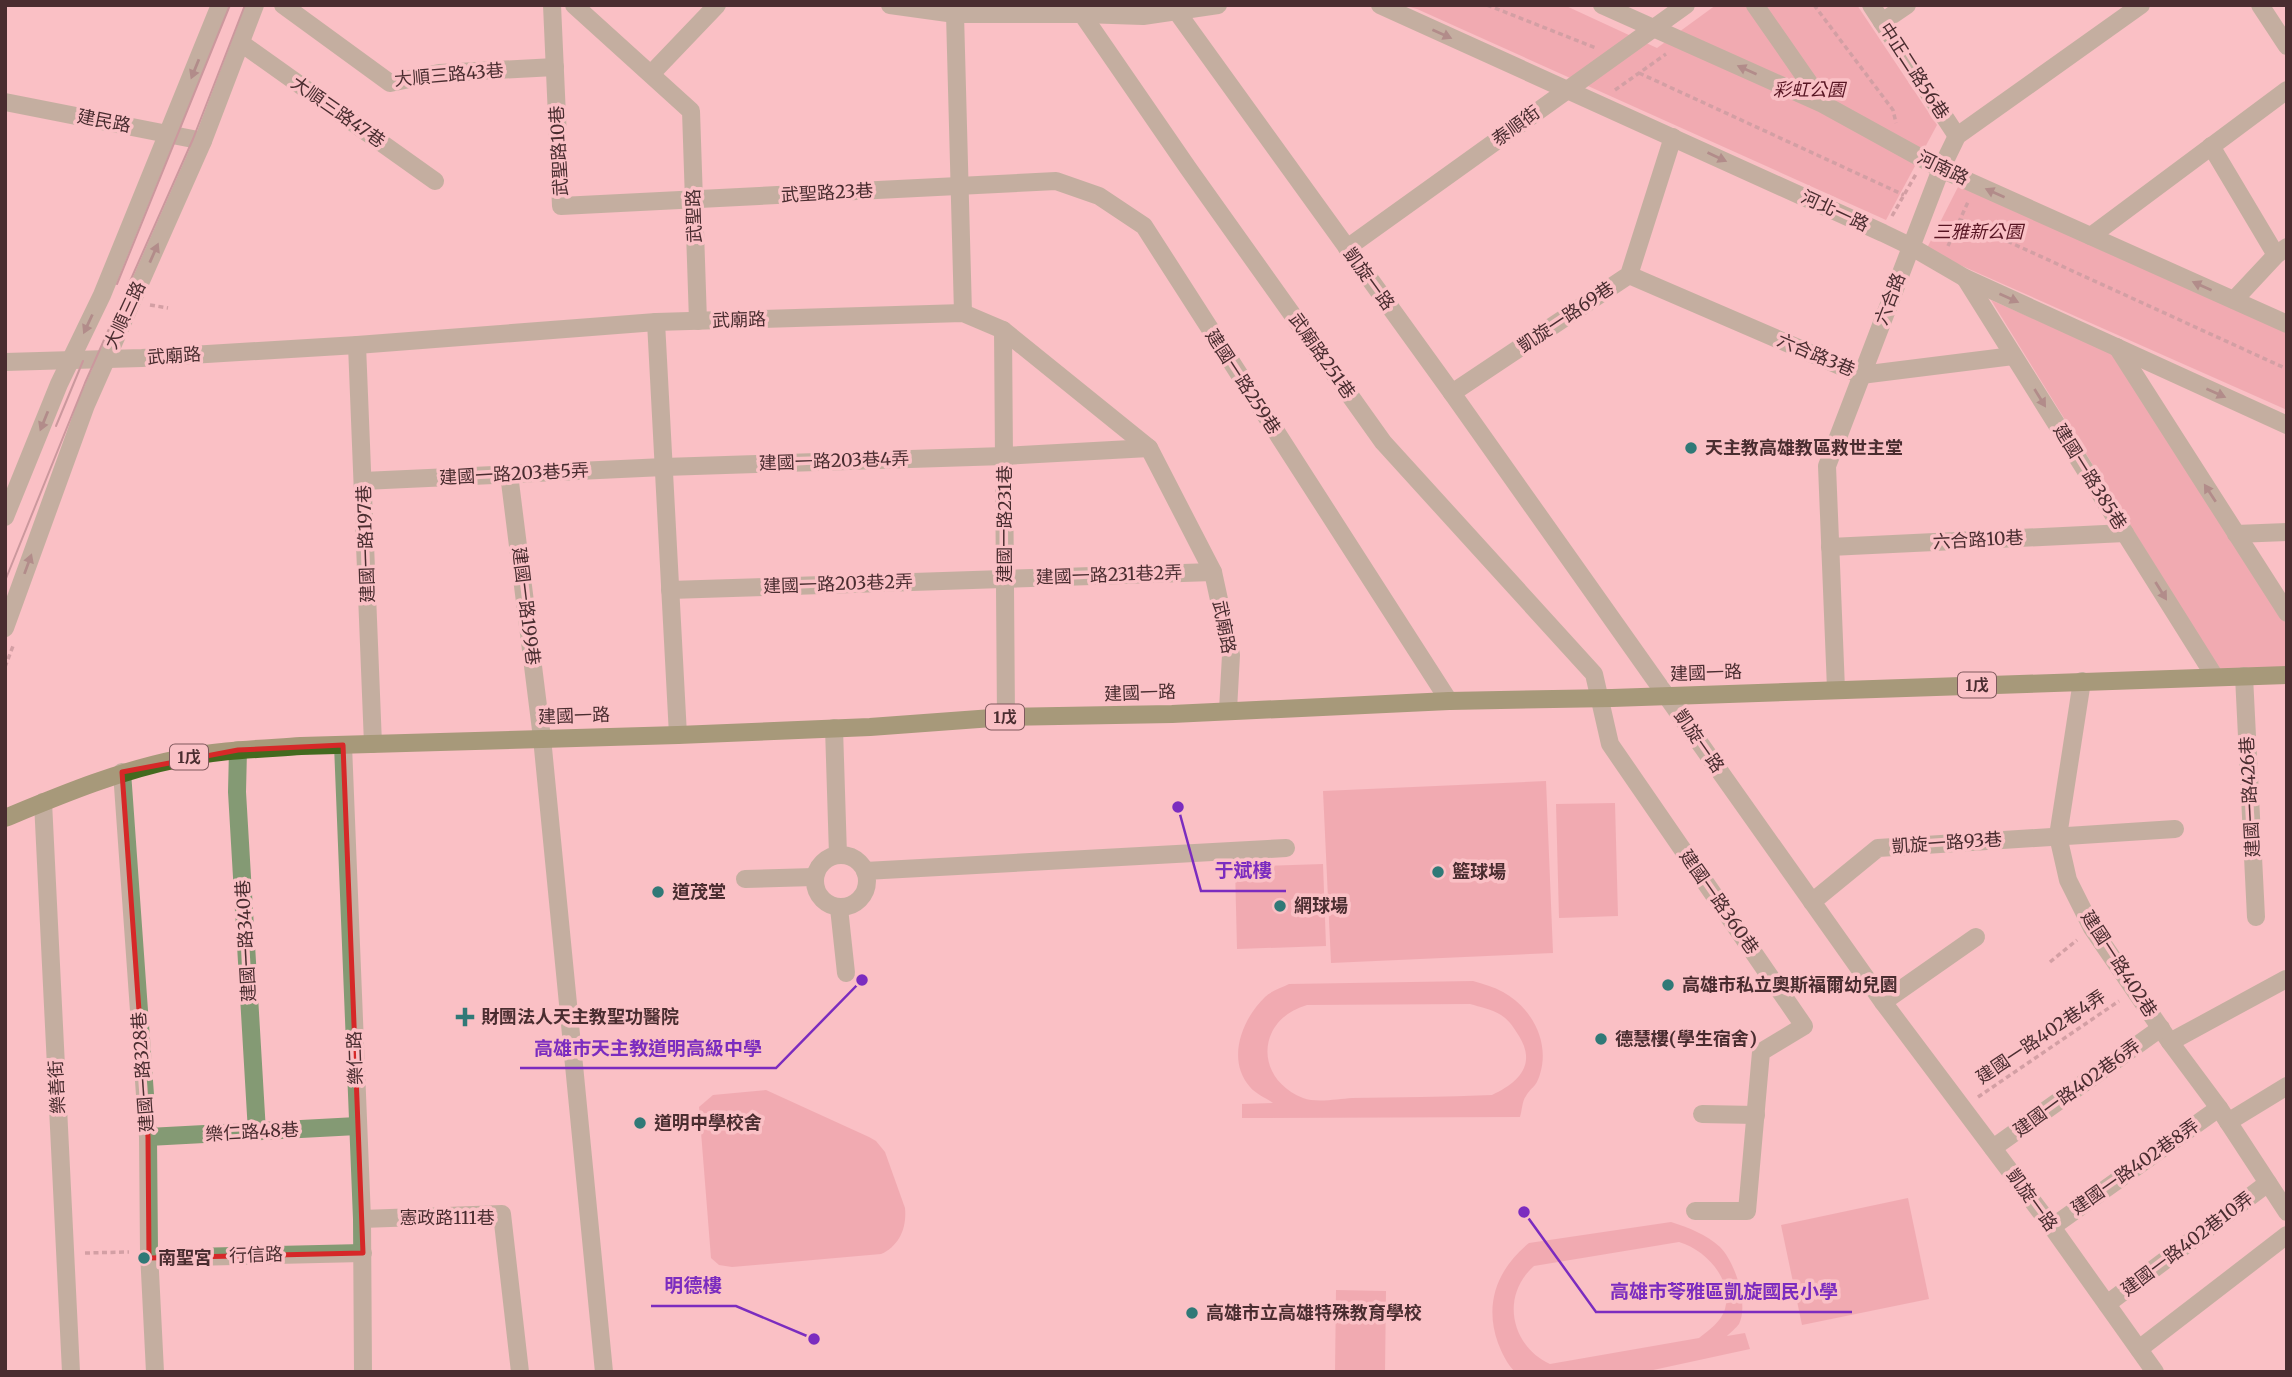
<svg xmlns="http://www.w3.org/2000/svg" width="2292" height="1377" font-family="Merriweather,'Noto Sans TC',serif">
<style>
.green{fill:#e6919a;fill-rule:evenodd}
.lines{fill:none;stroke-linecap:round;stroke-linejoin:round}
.path{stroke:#a5797d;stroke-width:3.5;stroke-dasharray:5 3.5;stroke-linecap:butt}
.minor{stroke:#849a74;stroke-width:18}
.major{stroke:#436a1f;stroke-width:18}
.tram{stroke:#92696d;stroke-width:2}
.oneway{fill:#5b4e44}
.marked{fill:none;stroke:#d62828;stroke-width:5;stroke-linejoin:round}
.poi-dot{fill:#307977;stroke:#fac0c5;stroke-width:2.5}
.labels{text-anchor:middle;stroke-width:7;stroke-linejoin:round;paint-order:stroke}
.shield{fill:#fac0c5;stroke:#7f595d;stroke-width:2}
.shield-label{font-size:16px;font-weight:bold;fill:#4a2d30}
.street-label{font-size:18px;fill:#4a2d30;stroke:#fac0c5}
.park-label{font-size:18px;font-style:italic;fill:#571422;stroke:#fac0c5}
.poi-label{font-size:18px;font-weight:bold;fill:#4a2d30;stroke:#fac0c5;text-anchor:start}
.leader{fill:none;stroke:#7b2cbf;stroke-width:2.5}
.callout-dot{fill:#7b2cbf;stroke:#fac0c5;stroke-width:2.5}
.callout-label{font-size:19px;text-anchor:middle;font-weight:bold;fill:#7b2cbf;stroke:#fac0c5;stroke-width:7;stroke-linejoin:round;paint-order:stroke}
</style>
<rect width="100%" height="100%" fill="#fac0c5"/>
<!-- green -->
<g class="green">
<path d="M1403,5H1564L1657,48L1716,5H1857L1937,125L1886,220L1417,9Z"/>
<path d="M1960,183L2287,332V410L1926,250Z"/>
<path d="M1991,300L2111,353L2287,625V668L2219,669Z"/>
<path d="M1546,781L1553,953L1331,963L1323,791Z"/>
<path d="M1615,803L1618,916L1559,918L1556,804Z"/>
<path d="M1323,864L1326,946L1237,949L1235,867Z"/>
<path d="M1473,981C1483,984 1494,987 1503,992C1532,1008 1550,1042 1540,1074C1536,1088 1532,1086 1526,1096C1522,1101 1522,1111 1520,1117L1242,1118V1104L1273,1103C1266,1098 1256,1094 1250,1087C1226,1060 1242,1019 1265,997C1271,991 1281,988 1289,984ZM1470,1004C1480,1007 1492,1009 1501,1015C1509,1020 1514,1028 1519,1036C1537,1065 1518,1083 1492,1095C1445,1097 1398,1097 1352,1098C1338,1099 1316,1103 1303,1098C1253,1078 1257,1019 1307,1005Z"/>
<path d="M766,1090L869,1137L876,1141L885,1152L905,1208C907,1228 899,1246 881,1254L732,1267L719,1265L711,1258L699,1107L713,1095Z"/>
<path d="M1908,1198L1929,1299L1802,1325L1781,1225Z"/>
<path d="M1671,1222C1689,1228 1706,1234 1720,1247C1735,1262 1749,1304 1739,1324C1736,1328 1730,1333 1727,1336L1745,1333L1750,1349L1644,1372H1515C1507,1364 1502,1353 1498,1343C1484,1304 1497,1269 1529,1243ZM1679,1242C1706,1250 1733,1279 1725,1309C1721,1322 1709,1330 1699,1338L1550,1364C1511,1346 1500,1296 1534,1266Z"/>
<path d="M1336,1290L1386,1291L1385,1372H1335Z"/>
</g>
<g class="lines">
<!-- path -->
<g class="path">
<path d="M1487,5L1596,48"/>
<path d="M1814,5L1893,110L1896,123"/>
<path d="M1639,73L1904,195"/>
<path d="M1615,90L1666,54"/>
<path d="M1892,216L1916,174"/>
<path d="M1961,220L2287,369"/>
<path d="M1948,246L1968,202"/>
<path d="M150,305L168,308"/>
<path d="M5,667L13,646"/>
<path d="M2050,962L2077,940"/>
<path d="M1978,1097L2119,1001"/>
<path d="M85,1253L129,1252"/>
</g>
<!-- minor -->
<g class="minor">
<path d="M283,5L390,83L439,73L555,67"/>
<path d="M552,5L561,206L1056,181L1099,196L1144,226L1449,701"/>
<path d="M574,5L691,111L698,321"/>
<path d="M890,5L955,14H1082L1143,16L1218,5"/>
<path d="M1172,5L1452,393L1883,1002L2052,1227L2155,1372"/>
<path d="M1380,5L1883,233L1910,246L1965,278L2287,425"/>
<path d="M1602,5L1823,104L1941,169L2287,324"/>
<path d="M1755,5L1823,103"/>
<path d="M1871,5L1957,136"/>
<path d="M2260,5L2287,46"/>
<path d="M955,14L963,313"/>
<path d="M1082,14L1188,168L1383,442L1594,674L1610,744L1804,1026L1761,1052L1747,1211H1695"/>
<path d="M1882,22L1907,5"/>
<path d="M241,43L435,181"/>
<path d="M652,73L717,5"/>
<path d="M5,102L203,141"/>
<path d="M2211,146L2276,255"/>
<path d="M2091,236L2287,90"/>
<path d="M1347,248L1686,5"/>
<path d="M1629,275L1861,375L2013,356"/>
<path d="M1965,278L2215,677"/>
<path d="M2234,300L2276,255L2287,247"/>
<path d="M656,322L678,735"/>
<path d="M1003,330L1006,717"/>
<path d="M357,345L373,744"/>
<path d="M2117,347L2287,613"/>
<path d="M5,362L142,358L357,345L656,322L963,313L1003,330L1149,448L1213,572L1231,655L1228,710"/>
<path d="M1452,393L1629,275L1673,137"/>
<path d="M509,474L542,738L604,1372"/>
<path d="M363,481L664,467L1004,456L1149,448"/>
<path d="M5,517L59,384L102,295L220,5"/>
<path d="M2236,534L2287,532"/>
<path d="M1830,547L2125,533"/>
<path d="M670,590L1213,572"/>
<path d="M5,628L86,405L203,141L255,5"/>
<path d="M2244,676L2256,917"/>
<path d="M2082,681L2058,836L2068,880L2092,928L2170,1042L2219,1108L2287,1212"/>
<path d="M1836,689L1827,466L1941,169L1957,136L2141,5"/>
<path d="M834,728L838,855"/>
<path d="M343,745L362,1219L363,1372"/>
<path d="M238,750L237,792L257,1132"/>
<path d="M122,772L148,1137L149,1252L155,1372"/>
<path d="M43,802L71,1372"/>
<circle cx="841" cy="881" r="26"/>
<path d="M865,871L1286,848"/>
<path d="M745,879L814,877"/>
<path d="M1812,902L1878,848L2175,829"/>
<path d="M839,908L846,973"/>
<path d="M1883,1002L1976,937"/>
<path d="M2170,1042L2286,979"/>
<path d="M1702,1114L1756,1115"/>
<path d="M2228,1122L2287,1086"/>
<path d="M148,1137L357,1126"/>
<path d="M1993,1148L2161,1028"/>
<path d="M362,1219L502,1214L520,1372"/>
<path d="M2052,1227L2219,1108"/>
<path d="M149,1258L363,1253"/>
<path d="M2107,1304L2268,1183"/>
<path d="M2139,1349L2287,1235"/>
</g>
<!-- major -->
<path class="major" d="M5,818C61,795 118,771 178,759C218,750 260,749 301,746L678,735L870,727L1006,717L1172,714L1449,701L1612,698L2287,675"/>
<!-- tram -->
<g class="tram">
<path d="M117,284L230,5"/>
<path d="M56,426L83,361"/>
<path d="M5,581L85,383L193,139L245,5"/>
</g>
</g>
<!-- one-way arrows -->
<defs><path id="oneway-solid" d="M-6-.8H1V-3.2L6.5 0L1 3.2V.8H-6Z" transform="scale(1.75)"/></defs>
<g class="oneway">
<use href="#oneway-solid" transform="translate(1442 34) rotate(24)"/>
<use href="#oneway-solid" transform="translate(195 69) rotate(112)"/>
<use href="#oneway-solid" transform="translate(1747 70) rotate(-156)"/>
<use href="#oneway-solid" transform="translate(1717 157) rotate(25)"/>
<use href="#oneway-solid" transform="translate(1995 193) rotate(-156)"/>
<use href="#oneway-solid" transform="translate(154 253) rotate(-66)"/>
<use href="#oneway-solid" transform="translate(2202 286) rotate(-156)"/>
<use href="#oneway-solid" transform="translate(2009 298) rotate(24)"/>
<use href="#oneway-solid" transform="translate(88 324) rotate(115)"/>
<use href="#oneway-solid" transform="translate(2216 393) rotate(24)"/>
<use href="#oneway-solid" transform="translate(2040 398) rotate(58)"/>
<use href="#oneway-solid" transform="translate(44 421) rotate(112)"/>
<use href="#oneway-solid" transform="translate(2210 493) rotate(-123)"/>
<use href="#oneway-solid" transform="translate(28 564) rotate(-70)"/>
<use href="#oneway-solid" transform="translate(2161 591) rotate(58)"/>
</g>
<!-- marked area -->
<path d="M0 0H2292V1377H0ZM343,745L363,1253L149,1258L148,1137L122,772L238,750Z" fill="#fac0c5" fill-opacity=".55" fill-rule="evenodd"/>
<path class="marked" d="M343,745L363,1253L149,1258L148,1137L122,772L238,750Z"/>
<!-- markers -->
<g class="poi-dot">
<circle cx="1691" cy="448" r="7"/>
<circle cx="1438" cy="872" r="7"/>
<circle cx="658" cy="892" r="7"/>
<circle cx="1280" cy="906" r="7"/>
<circle cx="1668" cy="985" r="7"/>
<path d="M461.5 1006.5h7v7h7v7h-7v7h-7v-7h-7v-7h7z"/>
<circle cx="1601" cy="1039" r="7"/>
<circle cx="640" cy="1123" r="7"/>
<circle cx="144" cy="1258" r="7"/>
<circle cx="1192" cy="1313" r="7"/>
</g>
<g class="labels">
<!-- shield labels -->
<g class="shield">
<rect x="1958" y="672.5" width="38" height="25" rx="5"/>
<rect x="986" y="704.5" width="38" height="25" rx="5"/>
<rect x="170" y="744.5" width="38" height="25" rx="5"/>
</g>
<g class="shield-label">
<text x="1977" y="691">1戊</text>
<text x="1005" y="723">1戊</text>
<text x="189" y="763">1戊</text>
</g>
<!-- street labels -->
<g class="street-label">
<text transform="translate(1914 71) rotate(57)" y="6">中正二路56巷</text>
<text transform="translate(449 75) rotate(-5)" y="6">大順三路43巷</text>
<text transform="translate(338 112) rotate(35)" y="6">大順三路47巷</text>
<text transform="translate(104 121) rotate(11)" y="6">建民路</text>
<text transform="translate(1516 126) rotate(-36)" y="6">泰順街</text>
<text transform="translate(559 151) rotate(-93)" y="6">武聖路10巷</text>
<text transform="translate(1943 168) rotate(26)" y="6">河南路</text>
<text transform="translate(827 193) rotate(-3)" y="6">武聖路23巷</text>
<text transform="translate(1835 211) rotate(25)" y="6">河北一路</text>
<text transform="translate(694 216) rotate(-92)" y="6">武聖路</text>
<text transform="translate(1369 279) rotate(54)" y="6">凱旋一路</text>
<text transform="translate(1890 299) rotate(-69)" y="6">六合路</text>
<text transform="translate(125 315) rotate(-65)" y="6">大順三路</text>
<text transform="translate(1566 317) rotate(-34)" y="6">凱旋一路69巷</text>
<text transform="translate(739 320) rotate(-2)" y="6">武廟路</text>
<text transform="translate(1816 355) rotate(23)" y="6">六合路3巷</text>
<text transform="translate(174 356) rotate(-4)" y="6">武廟路</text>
<text transform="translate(1322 356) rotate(55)" y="6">武廟路251巷</text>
<text transform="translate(1243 382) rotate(57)" y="6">建國一路259巷</text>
<text transform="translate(834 461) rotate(-2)" y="6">建國一路203巷4弄</text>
<text transform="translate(514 474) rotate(-3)" y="6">建國一路203巷5弄</text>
<text transform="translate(2090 477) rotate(58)" y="6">建國一路385巷</text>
<text transform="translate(1005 524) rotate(-90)" y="6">建國一路231巷</text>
<text transform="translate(1978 540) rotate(-3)" y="6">六合路10巷</text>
<text transform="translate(366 544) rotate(-92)" y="6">建國一路197巷</text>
<text transform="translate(1109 575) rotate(-2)" y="6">建國一路231巷2弄</text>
<text transform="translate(838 584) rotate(-2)" y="6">建國一路203巷2弄</text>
<text transform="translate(526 606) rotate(83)" y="6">建國一路199巷</text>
<text transform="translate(1224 627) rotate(79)" y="6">武廟路</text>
<text transform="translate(1706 673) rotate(-2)" y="6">建國一路</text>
<text transform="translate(1140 693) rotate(-2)" y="6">建國一路</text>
<text transform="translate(574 716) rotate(-2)" y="6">建國一路</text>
<text transform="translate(1699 741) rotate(55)" y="6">凱旋一路</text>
<text transform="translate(2250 797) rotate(-93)" y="6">建國一路426巷</text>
<text transform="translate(1947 843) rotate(-4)" y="6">凱旋一路93巷</text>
<text transform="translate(1719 902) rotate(55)" y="6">建國一路360巷</text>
<text transform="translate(246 941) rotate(-93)" y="6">建國一路340巷</text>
<text transform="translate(2119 964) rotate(57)" y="6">建國一路402巷</text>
<text transform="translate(2041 1037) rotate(-34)" y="6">建國一路402巷4弄</text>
<text transform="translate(355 1058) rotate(-92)" y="6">樂仁路</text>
<text transform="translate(143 1072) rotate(-94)" y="6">建國一路328巷</text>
<text transform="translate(57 1087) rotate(-93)" y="6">樂善街</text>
<text transform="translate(2077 1088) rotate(-36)" y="6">建國一路402巷6弄</text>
<text transform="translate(252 1132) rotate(-3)" y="6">樂仁路48巷</text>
<text transform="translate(2135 1167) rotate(-35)" y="6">建國一路402巷8弄</text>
<text transform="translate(2032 1200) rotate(54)" y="6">凱旋一路</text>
<text x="447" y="1224">憲政路111巷</text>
<text transform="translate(2187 1244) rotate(-37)" y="6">建國一路402巷10弄</text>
<text transform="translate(256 1255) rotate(-2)" y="6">行信路</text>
</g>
<!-- park labels -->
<g class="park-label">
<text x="1809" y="96">彩虹公園</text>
<text x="1978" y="238">三雅新公園</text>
</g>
<!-- poi labels -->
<g class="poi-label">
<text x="1705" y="454">天主教高雄教區救世主堂</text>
<text x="1452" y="878">籃球場</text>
<text x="672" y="898">道茂堂</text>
<text x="1294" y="912">網球場</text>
<text x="1682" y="991">高雄市私立奧斯福爾幼兒園</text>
<text x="481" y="1023">財團法人天主教聖功醫院</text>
<text x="1615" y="1045">德慧樓(學生宿舍)</text>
<text x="654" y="1129">道明中學校舍</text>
<text x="158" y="1264">南聖宮</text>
<text x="1206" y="1319">高雄市立高雄特殊教育學校</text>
</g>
</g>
<!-- callouts -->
<path class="leader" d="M1178 807L1201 891H1286M862 980L776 1068H520M814 1339L736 1306H651M1524 1212L1596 1312H1852"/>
<g class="callout-dot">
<circle cx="1178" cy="807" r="7"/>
<circle cx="862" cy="980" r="7"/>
<circle cx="814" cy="1339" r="7"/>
<circle cx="1524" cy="1212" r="7"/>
</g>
<g class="callout-label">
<text x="1243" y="877">于斌樓</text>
<text x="648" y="1055">高雄市天主教道明高級中學</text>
<text x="693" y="1292">明德樓</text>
<text x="1724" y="1298">高雄市苓雅區凱旋國民小學</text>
</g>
<!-- border -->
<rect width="2292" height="1377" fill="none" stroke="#4a2d30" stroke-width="14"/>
</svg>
